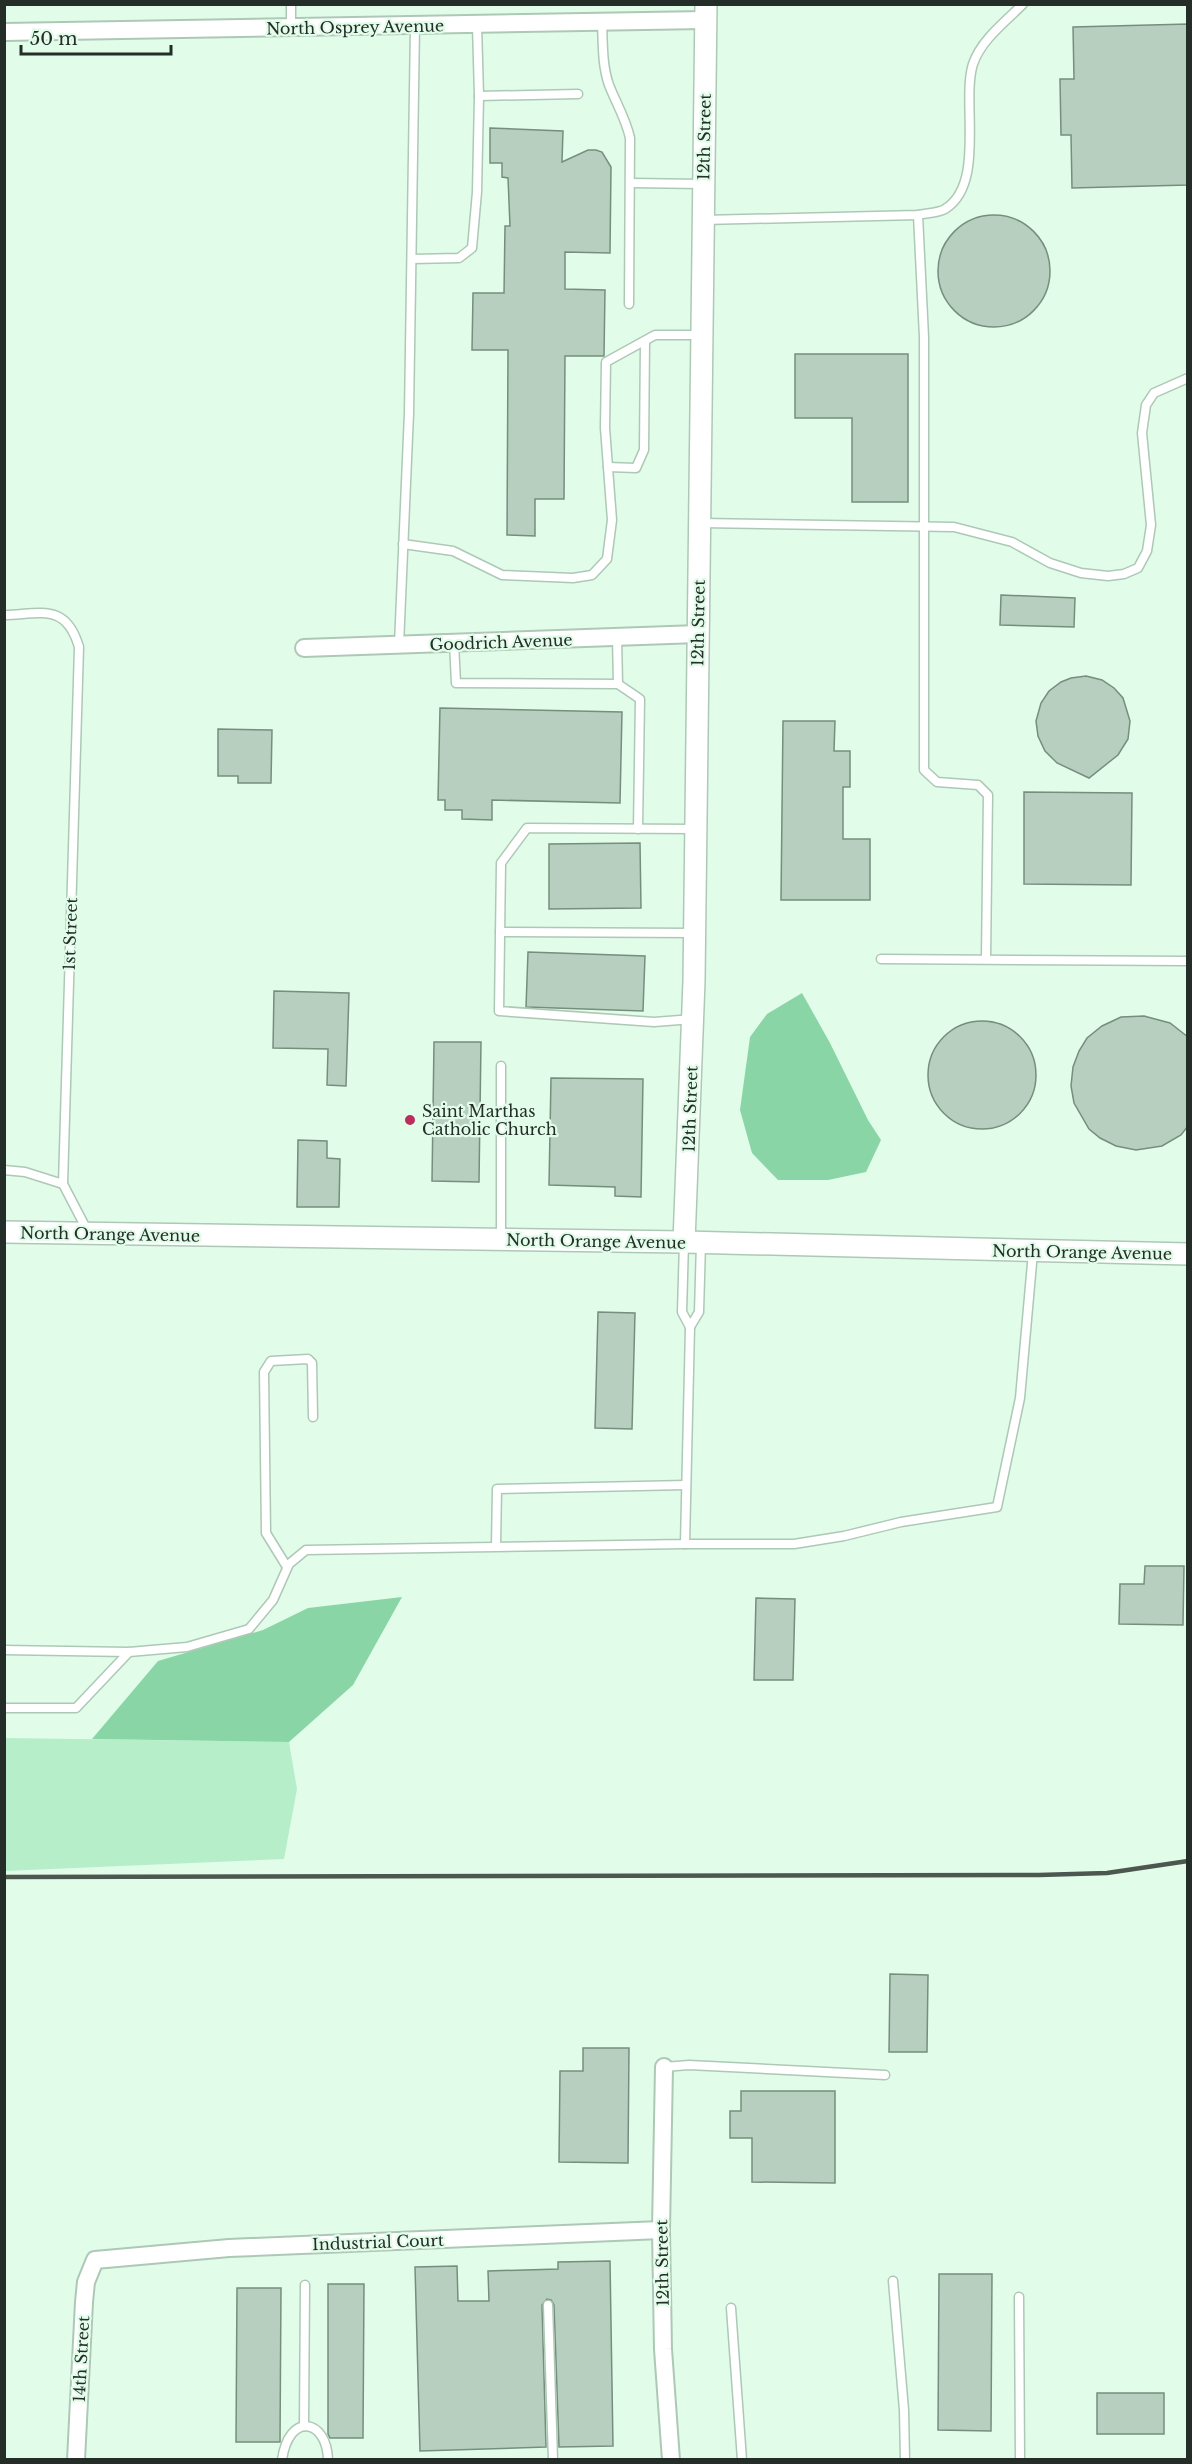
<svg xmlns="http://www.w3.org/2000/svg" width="1192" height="2464" font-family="'Libre Baskerville',serif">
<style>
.green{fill:#b7eeca}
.water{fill:#8ad5a6}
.building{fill:#b6cfbe;stroke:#768e7e;stroke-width:1.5}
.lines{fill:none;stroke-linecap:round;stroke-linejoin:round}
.service-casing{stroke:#aec8b6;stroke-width:11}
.minor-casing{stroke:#aec8b6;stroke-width:20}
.tertiary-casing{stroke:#aec8b6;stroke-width:24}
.service{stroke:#fff;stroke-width:8}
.minor{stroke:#fff;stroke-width:16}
.tertiary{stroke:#fff;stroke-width:21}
.rail{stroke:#4b574f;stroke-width:4.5}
.poi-dot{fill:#bb2d5d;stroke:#e2fcea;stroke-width:2}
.labels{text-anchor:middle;stroke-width:4.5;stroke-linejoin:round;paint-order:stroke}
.street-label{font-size:16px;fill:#242d27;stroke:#e2fcea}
.poi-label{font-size:16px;fill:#242d27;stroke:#e2fcea;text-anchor:start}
</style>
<rect width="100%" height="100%" fill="#e2fcea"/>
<!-- green -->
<path class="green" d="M4,1738L289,1742L297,1789L284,1859L5,1871Z"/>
<!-- water -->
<g class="water">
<path d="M802,993L830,1043L868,1120L881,1140L866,1172L828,1180H778L752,1153L740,1110L750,1037L767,1014Z"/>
<path d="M402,1597L353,1685L289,1742L92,1739L158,1661L263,1630L308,1608Z"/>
</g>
<!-- building -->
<g class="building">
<path d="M1188,24V185L1072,188L1071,135H1061L1060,79H1074L1073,27Z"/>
<path d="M490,128L563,131L562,162L588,150H596L602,152L611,167L610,253L565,252V289L605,290L604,356H565L564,499H535V536L507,535L508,350H472L473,293H504L505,226H510L508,178L502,177V163H490Z"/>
<circle cx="994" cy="271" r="56"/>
<path d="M795,354H908V502H852V418H795Z"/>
<path d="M1001,595L1075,598L1074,627L1000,625Z"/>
<path d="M1086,676L1102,680L1114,688L1123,698L1130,721L1128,739L1118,755L1089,778L1057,763L1045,751L1038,736L1036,721L1041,703L1049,691L1061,682L1071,678Z"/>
<path d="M440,708L622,712L620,803L492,800V820L462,819V810H445V800H438Z"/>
<path d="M783,721H835L834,751H850V787H843V839H870V900H781Z"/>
<path d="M218,729L272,730L271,783H238V776H218Z"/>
<path d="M1024,792L1132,793L1131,885L1024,884Z"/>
<path d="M640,843L641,908L549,909V844Z"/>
<path d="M528,952L645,956L643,1011L526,1007Z"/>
<path d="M274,991L349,993L346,1086L327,1085L328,1049L273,1048Z"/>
<path d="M1144,1016L1170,1023L1188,1037V1126L1181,1135L1162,1146L1136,1150L1116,1146L1100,1138L1089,1129L1074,1103L1071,1086L1073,1067L1079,1051L1087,1038L1102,1026L1121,1017Z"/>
<circle cx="982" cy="1075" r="54"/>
<path d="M434,1042H481L479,1182L432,1181Z"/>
<path d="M551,1078L643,1079L641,1197L615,1196V1187L549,1185Z"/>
<path d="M298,1140L327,1141V1158L340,1159L339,1207H297Z"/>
<path d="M598,1312L635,1313L632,1429L595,1428Z"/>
<path d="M1145,1566H1184L1183,1625L1119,1624L1120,1584H1144Z"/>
<path d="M756,1598L795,1599L793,1680H754Z"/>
<path d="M890,1974L928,1975L927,2052H889Z"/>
<path d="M583,2048H629L628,2163L559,2162L560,2071H583Z"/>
<path d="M741,2091H835V2183L752,2182V2138H730V2111H741Z"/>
<path d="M610,2261L613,2446L559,2447L554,2305L551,2300L547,2299L542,2305L546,2447L420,2451L415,2267L457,2266L458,2301H489L488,2271L558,2269V2262Z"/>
<path d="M939,2274H992L991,2431L938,2430Z"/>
<path d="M328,2284H364L363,2438H330L328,2434Z"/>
<path d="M237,2288H281L280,2442H236Z"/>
<rect x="1097" y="2393" width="67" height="41"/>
</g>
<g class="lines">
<defs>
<g id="service">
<path d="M602,23C603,44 602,65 609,85C616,103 626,119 630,138L629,304"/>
<path d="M477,25L479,96L578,94"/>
<path d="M291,28V4"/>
<path d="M631,183L702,184"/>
<path d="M918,215L924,337V770L937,782L978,785L988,795L986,958"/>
<path d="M703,220L918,215C926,213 939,213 945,209C986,184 961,101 973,64C981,40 1005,22 1023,4"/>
<path d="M412,259L459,258L472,248L477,192L479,96"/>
<path d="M608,467L636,468L644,450L645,341"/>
<path d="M701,523L954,527L1012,542L1050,563L1081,573L1108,576L1124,574L1138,568L1147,551L1151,525L1142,433L1146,405L1154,393L1188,378"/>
<path d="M403,544L453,551L502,575L573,578L592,575L607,559L612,520L605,428L606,362L655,335H701"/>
<path d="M4,615C42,614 66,603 79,647L63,1184L87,1230"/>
<path d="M617,637L618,684"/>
<path d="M454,643L456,683L618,684L640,699L638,829"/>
<path d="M399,645L409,413L415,26"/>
<path d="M500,932L694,933"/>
<path d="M881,959L1188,961"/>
<path d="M693,1019L654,1022L499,1011L501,863L527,828L695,829"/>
<path d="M501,1066V1239"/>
<path d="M4,1170L25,1172L63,1184"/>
<path d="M684,1242L682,1312L690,1327L699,1312L701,1243"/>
<path d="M685,1544H794L844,1536L901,1522L997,1507L1020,1398L1033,1252"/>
<path d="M496,1546L497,1489L686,1485"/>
<path d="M287,1567L266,1533L264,1372L271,1361L308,1359L312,1363L313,1417"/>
<path d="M4,1650L129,1652L187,1647L249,1629L273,1600L289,1564L306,1550L685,1544L690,1327"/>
<path d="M4,1708H76L129,1652"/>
<path d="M664,2067L689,2065L885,2075"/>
<path d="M893,2281L904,2410L905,2460"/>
<path d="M1019,2297L1020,2460"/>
<path d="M548,2305L553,2460"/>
<path d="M731,2308L742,2460"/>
<path d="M304,2426L305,2285"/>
<path d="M282,2460C289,2411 327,2419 328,2460"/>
</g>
<g id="minor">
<path d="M4,32L705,20"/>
<path d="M304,648L698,634"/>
<path d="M664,2067L661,2230L663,2349L671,2460"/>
<path d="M76,2460L84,2302L86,2282L95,2260L229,2248L661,2230"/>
</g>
<g id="tertiary">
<path d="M4,1232L684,1242L1188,1254"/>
<path d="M684,1242L694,981L706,4"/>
</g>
</defs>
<!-- service casing -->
<use href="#service" class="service-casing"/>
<!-- minor casing -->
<use href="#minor" class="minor-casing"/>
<!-- tertiary casing -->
<use href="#tertiary" class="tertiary-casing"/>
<!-- service -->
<use href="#service" class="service"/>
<!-- minor -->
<use href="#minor" class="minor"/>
<!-- tertiary -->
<use href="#tertiary" class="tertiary"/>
<!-- rail -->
<path class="rail" d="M4,1877L1039,1875L1107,1873L1188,1861"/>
</g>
<!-- markers -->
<circle class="poi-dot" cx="410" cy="1120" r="6"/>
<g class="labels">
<!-- street labels -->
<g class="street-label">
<text transform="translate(355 27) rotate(-1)" y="6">North Osprey Avenue</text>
<text transform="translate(704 137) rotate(-89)" y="6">12th Street</text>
<text transform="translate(698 623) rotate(-89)" y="6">12th Street</text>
<text transform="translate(501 642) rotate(-2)" y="6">Goodrich Avenue</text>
<text transform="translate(70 934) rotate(-88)" y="6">1st Street</text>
<text transform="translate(690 1109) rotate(-88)" y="6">12th Street</text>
<text transform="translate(110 1234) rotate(1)" y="6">North Orange Avenue</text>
<text transform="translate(596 1241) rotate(1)" y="6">North Orange Avenue</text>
<text transform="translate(1082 1252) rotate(1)" y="6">North Orange Avenue</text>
<text transform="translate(378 2242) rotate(-2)" y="6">Industrial Court</text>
<text transform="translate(662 2263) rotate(-91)" y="6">12th Street</text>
<text transform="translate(81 2359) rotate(-87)" y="6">14th Street</text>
</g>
<!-- poi labels -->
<g class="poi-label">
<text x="422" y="1117">Saint Marthas<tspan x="422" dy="18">Catholic Church</tspan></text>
</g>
</g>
<!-- border -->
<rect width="1192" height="2464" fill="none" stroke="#242d27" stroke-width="12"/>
<!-- scale -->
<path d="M21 45v9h150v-9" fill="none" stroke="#242d27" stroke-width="3"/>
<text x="30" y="45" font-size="18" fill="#242d27" stroke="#e2fcea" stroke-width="4.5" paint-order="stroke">50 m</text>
</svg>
